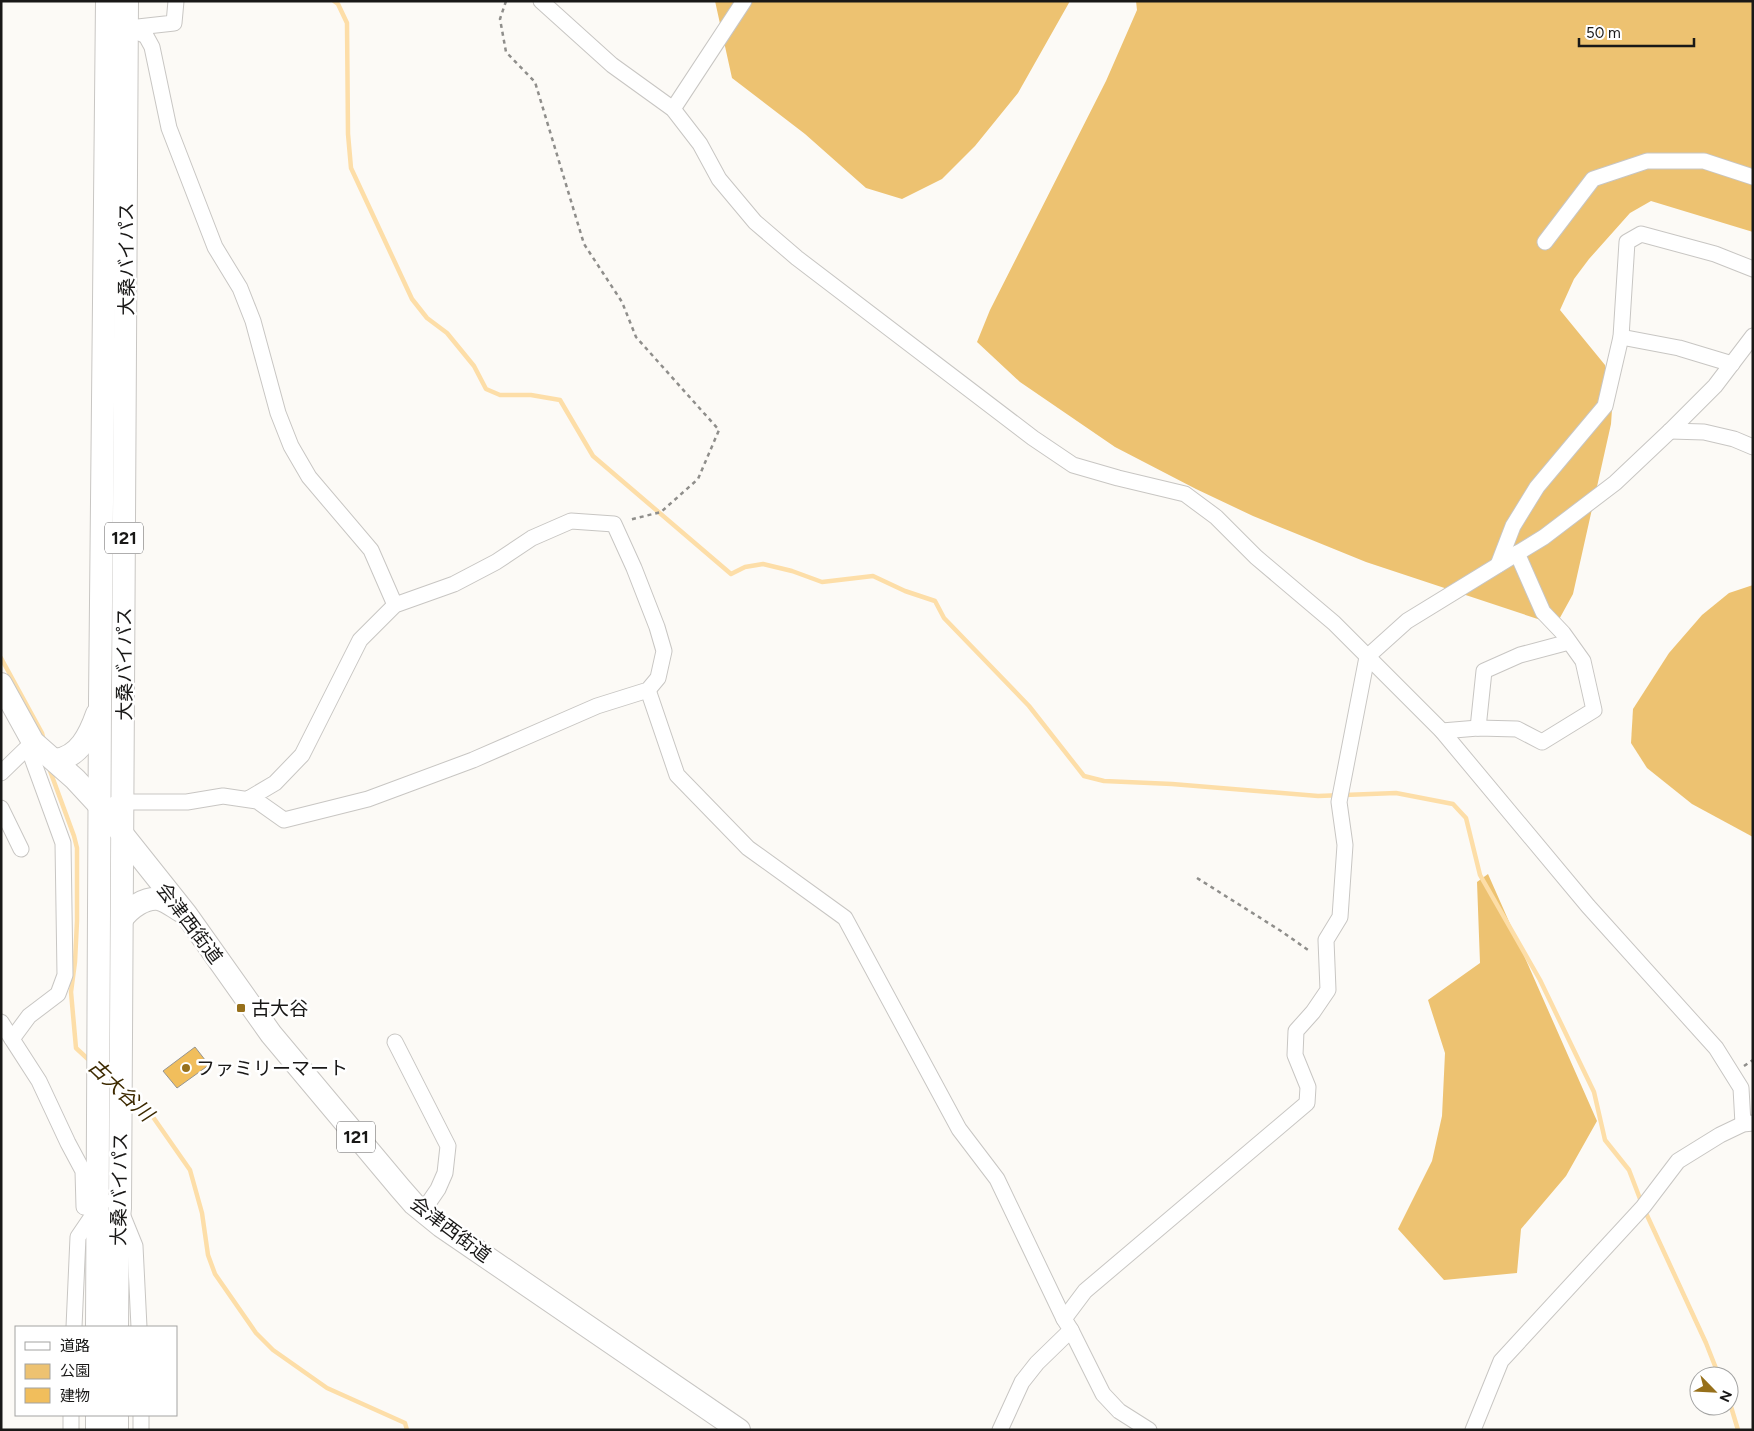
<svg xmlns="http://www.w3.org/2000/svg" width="1754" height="1431" font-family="Figtree,'Noto Sans JP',sans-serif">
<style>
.green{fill:#edc271}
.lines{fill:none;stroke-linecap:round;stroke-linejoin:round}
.stream{stroke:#fddea8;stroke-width:4.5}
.building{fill:#f1be5c;stroke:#969591}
.minor-casing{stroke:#c8c6c3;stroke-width:17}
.highway-casing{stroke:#c8c6c3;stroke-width:24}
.path{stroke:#8f8e8b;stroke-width:2.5;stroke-dasharray:4 4;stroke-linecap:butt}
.minor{stroke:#fff;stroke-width:15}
.highway{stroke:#fff;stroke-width:22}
.poi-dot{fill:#97701b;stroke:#fff;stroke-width:2}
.labels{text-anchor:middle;stroke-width:5;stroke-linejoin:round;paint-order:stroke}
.shield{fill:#fff;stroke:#5e5d5d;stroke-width:1}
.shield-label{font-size:18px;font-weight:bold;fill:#191817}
.street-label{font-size:19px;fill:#191817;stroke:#fff}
.poi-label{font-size:19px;fill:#191817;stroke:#fff;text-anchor:start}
.water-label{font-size:20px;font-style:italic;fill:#3d2a00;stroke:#fff}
</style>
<rect width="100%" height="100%" fill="#fcfaf6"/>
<!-- green -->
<g class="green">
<path d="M715,1H1070L1018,93L975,146L942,179L902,199L866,188L805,134L732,78Z"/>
<path d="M1136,1H1753V232L1651,201L1630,213L1589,259L1574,279L1560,310L1605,365L1613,395L1611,424L1573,594L1556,625L1366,562L1253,516L1196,489L1115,447L1020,382L977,342L990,310L1106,81L1137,10Z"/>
<path d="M1753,585V837L1692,804L1647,768L1631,743L1633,709L1669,653L1702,615L1729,593Z"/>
<path d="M1488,874L1597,1121L1566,1176L1521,1229L1517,1273L1444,1280L1398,1229L1432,1161L1442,1116L1445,1053L1428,1000L1480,963L1477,882Z"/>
</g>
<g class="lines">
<!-- stream -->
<g class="stream">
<path d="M334,1L338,4L347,23L348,134L351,168L412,299L427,318L447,333L474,366L486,389L500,395H531L560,400L593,456L731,574L745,567L763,564L792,571L822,582L873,576L905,591L935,601L944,618L1029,706L1084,776L1104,781L1172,784L1318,796L1396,793L1453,804L1466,818L1480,875L1540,980L1594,1092L1605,1140L1629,1170L1642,1204"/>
<path d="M1,658L42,733L44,741"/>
<path d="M49,768L74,836L77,848V921L75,962L71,992L76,1048L90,1061"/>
<path d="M129,1093L146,1107L190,1170L202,1213L208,1255L215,1274L256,1333L273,1350L327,1388L405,1423L407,1430"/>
<path d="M1645,1211L1706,1343L1719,1376"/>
<path d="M1729,1400L1738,1430"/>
</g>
</g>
<!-- building -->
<path class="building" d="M195,1047L209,1065L177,1088L163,1071Z"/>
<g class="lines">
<defs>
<g id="minor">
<path d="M541,1L612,65L673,109L700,144L719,179L755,222L797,258L1033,438L1073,465L1118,478L1185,494L1216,517L1256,557L1334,623L1442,731L1588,906L1716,1048L1741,1088L1743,1124"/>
<path d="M128,28L146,36L152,47L169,128L215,247L240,288L253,321L278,413L291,446L309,477L371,550L395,605"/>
<path d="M129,28L174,23L176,1"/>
<path d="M673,109L744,1"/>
<path d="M1545,242L1593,179L1647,161H1704L1753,177"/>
<path d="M1621,337L1679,348L1732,364"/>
<path d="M1670,431L1704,432L1734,439L1753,447"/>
<path d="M1498,565L1513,526L1537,487L1605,406L1621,337L1627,242L1641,234L1715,254L1753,269"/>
<path d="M648,690L677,775L748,848L845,918L959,1129L997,1179L1064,1319"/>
<path d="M1478,728L1484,671L1520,655L1569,642"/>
<path d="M1442,731L1478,728L1517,729L1542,742L1594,710L1583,661L1563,633L1543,612L1517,553"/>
<path d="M1,773L33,742"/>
<path d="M114,804L122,802H187L223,796L257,801L284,820L368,799L473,760L597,706L648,690L658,678L664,651L657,627L634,568L614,524L571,521L532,538L496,562L454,584L395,605L360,640L302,755L275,783L248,799"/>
<path d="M1,808L21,849"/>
<path d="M1,1022L39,1081L68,1143L83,1171L84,1207L97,1209L104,1201"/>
<path d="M12,1039L29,1016L58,994L65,975L63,843L28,747"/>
<path d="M395,1042L448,1146L445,1173L438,1189L423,1211"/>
<path d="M122,1214L135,1246L139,1327"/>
<path d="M74,1327L78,1237L97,1209"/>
<path d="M1071,1330L1103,1394L1119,1411L1149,1430"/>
<path d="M141,1415V1430"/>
<path d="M71,1430V1415"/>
<path d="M1000,1430L1022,1382L1037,1363L1071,1330L1064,1319L1085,1291L1307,1103L1308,1087L1295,1055L1296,1031L1313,1012L1328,990L1326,940L1340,917L1345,845L1339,802L1367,657L1407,621L1544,537L1615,483L1670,431L1715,386L1753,336"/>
<path d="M1473,1430L1501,1361L1643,1207L1678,1161L1720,1135L1743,1124L1753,1123"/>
</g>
<g id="highway">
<path d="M1,684L33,742L75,779L100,806L186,914L271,1034L400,1188L414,1204L441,1226L739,1430"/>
<path d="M55,760C79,758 90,734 97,714"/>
<path d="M122,919C130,908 145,897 159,899C167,901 174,907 181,911"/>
<path d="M97,1327L100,703L107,1"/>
<path d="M117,1327L118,1227L120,1208L127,1"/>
<path d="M97,1430V1415"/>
<path d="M117,1430V1415"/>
</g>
</defs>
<!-- minor casing -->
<use href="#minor" class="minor-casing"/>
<!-- highway casing -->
<use href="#highway" class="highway-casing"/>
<!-- path -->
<g class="path">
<path d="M506,1L500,19L506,52L535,82L584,244L622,302L636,337L719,430L698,479L661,512L629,520"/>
<path d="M1197,878L1281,931L1311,952"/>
<path d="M1744,1066L1753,1060"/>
</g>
<!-- minor -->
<use href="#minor" class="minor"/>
<!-- highway -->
<use href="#highway" class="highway"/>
</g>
<!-- markers -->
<g class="poi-dot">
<rect x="236" y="1003" width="10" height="10" rx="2.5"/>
<circle cx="186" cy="1068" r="5"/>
</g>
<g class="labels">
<!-- shield labels -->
<g class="shield">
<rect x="105" y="522.5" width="38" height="31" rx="4"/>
<rect x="337" y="1121.5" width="38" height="31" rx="4"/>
</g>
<g class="shield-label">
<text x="124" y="544">121</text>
<text x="356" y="1143">121</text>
</g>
<!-- street labels -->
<g class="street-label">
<text transform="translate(126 259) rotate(-90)" y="7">大桑バイパス</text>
<text transform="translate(124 664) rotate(-90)" y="7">大桑バイパス</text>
<text transform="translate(190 923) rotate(53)" y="7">会津西街道</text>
<text transform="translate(119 1189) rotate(-89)" y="7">大桑バイパス</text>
<text transform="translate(451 1229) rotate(37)" y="7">会津西街道</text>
</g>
<!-- poi labels -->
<g class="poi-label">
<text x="251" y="1015">古大谷</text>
<text x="196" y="1075">ファミリーマート</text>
</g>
<!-- water labels -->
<g class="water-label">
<text transform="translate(121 1090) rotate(43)" y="7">古大谷川</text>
</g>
</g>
<!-- border -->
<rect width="1754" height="1431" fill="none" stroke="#191817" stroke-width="5"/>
<!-- legend -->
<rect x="15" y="1326" width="162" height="90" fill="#ffffff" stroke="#a3a3a2"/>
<rect x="25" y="1342" width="25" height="8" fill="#ffffff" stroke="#a3a3a2"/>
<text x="60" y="1351" font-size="15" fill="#191817">道路</text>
<rect x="25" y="1364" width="25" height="15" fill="#edc271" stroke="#a3a3a2"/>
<text x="60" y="1376" font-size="15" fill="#191817">公園</text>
<rect x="25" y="1388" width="25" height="15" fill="#f1be5c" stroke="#a3a3a2"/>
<text x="60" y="1401" font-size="15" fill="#191817">建物</text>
<!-- north arrow -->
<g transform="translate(1714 1391) rotate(114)"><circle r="24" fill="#ffffff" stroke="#a3a3a2"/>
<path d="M0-4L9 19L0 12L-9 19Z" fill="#97701b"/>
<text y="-8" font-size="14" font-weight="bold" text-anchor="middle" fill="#191817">N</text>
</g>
<!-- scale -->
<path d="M1579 38v8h115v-8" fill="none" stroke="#191817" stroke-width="2.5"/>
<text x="1586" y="38" font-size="15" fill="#191817" stroke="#ffffff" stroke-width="4" paint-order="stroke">50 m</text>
</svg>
